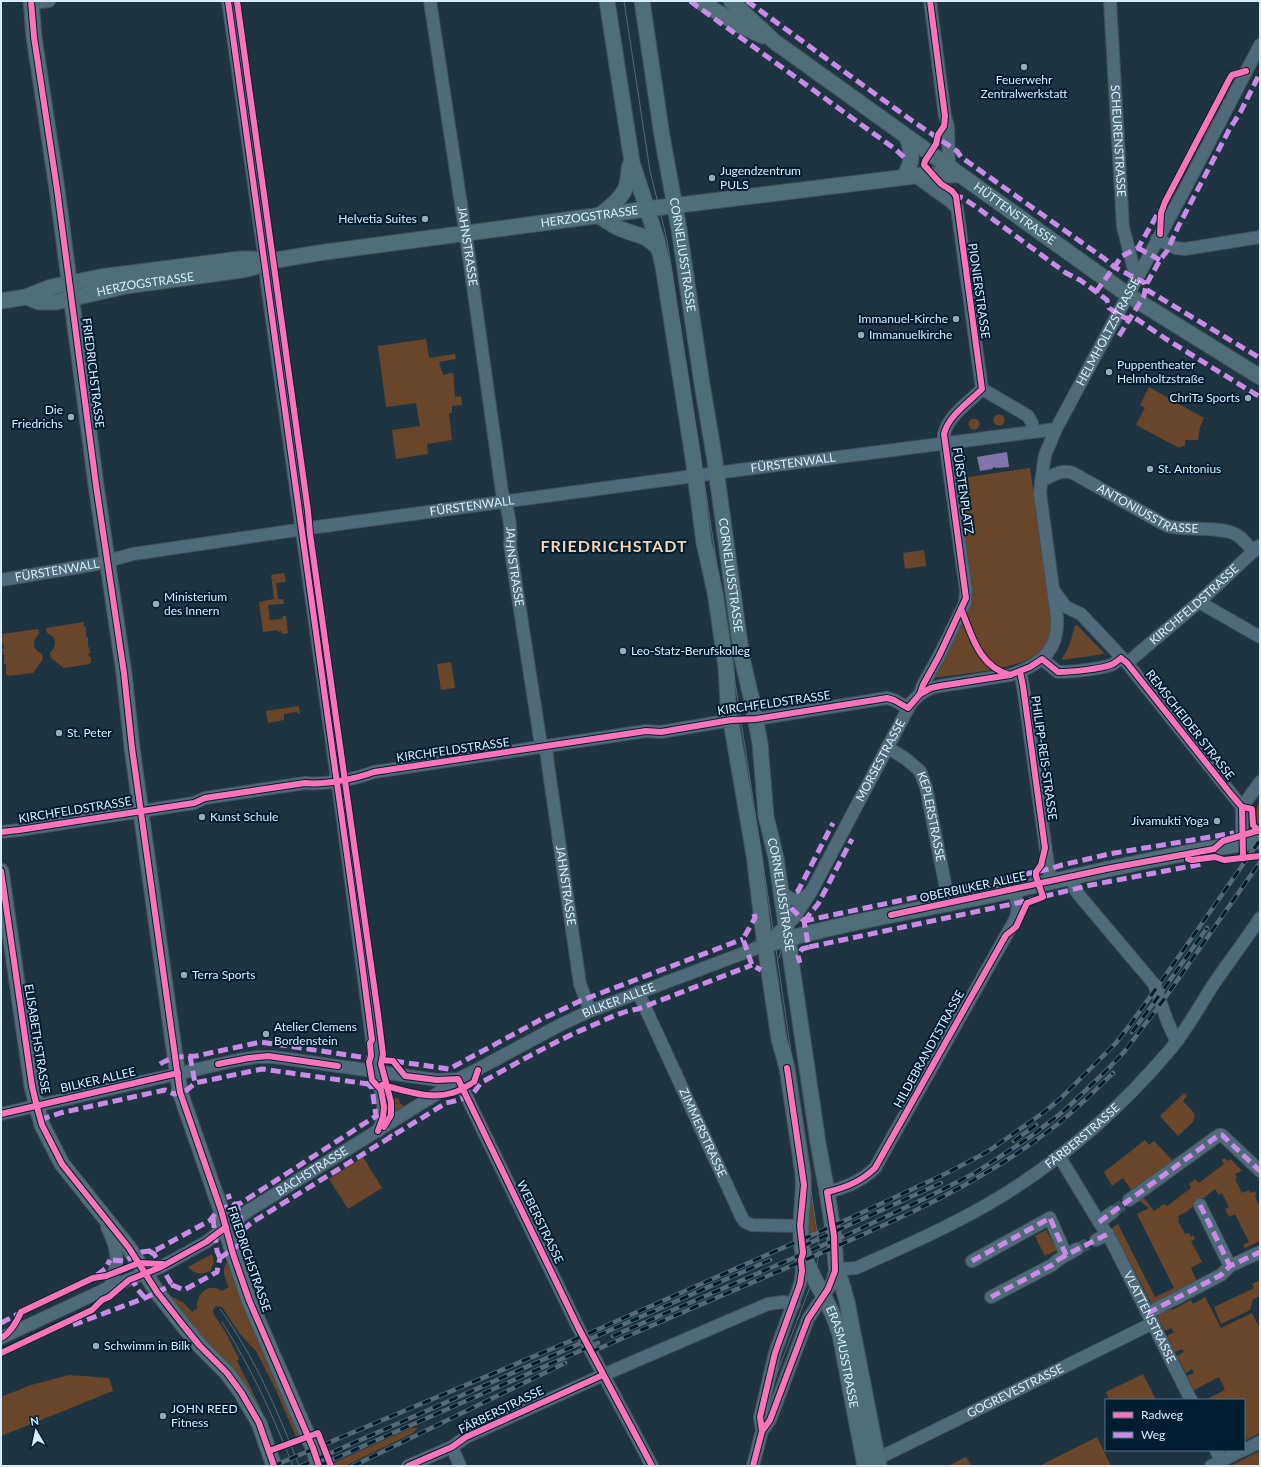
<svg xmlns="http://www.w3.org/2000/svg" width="1261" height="1467" font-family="Lato,sans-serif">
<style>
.green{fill:#694629}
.water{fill:#8374ab}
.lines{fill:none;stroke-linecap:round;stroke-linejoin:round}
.minor-tunnel{stroke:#3b505d;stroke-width:12;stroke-dasharray:12 6;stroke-linecap:butt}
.minor-casing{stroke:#42525c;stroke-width:14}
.major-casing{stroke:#42525c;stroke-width:17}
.minor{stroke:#4f6a79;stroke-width:12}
.major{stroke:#4f6e78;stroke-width:15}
.tram{stroke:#566a76;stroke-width:1}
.rail-casing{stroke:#566a76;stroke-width:4.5}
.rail{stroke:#001e30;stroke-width:3;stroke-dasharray:9;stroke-linecap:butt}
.quiet{stroke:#ca8be6;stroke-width:5;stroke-dasharray:10 5;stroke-linecap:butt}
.cycleway-casing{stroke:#001e30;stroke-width:8}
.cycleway{stroke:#fb73b8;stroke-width:6}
.poi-dot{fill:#97acbb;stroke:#001e30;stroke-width:1.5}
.labels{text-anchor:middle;stroke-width:4;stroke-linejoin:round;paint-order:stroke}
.poi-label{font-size:12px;fill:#d7ecfc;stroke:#001e30;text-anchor:start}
.street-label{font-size:12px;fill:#d7ecfc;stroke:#001e30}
.district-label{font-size:16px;font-weight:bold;letter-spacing:1px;fill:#f8d1b3;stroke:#001e30}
</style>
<rect width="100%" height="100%" fill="#1f3441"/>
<!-- green -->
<g class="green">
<path d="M1212,116L1214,117L1213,120L1205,137L1202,136Z"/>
<path d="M426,339L429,358L455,354L456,359L439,362L443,375L453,373L455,397L461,396L462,405L452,406V413H449L452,440L427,444L428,454L396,459L392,430L420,426L416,403L386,407L378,346Z"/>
<path d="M1149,387L1204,418L1200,427L1198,440H1185V445L1179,448L1136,425L1145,408L1140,405Z"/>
<circle cx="999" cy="420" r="5.5"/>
<circle cx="974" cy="424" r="5.5"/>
<path d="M1030,468L1051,615C1051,628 1051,643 1040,652C1020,670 959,674 932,678L973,595L955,479Z"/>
<path d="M924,550L926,566L905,569L903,553Z"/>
<path d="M284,573L286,582L276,583L278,599H283L284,604H280L268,605L270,620L282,619L283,616H286L288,633L282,634V631L278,632V630L263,632L259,602L274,599L271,575Z"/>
<path d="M84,622V627H86V637H88V647H89L90,653H88L89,657H91V662H90V664L64,668L51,658L50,653C57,646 57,637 47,633L46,628Z"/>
<path d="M1075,625H1077L1104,653L1103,654L1063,660L1062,659C1069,648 1072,638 1075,625Z"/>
<path d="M38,629L39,634C31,641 33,650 42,654L43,659L33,673L8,676V675H6V664H4V659H5L2,649H4L3,643H2L1,639L3,638L2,634Z"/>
<path d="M451,662L455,688L441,690L437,664Z"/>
<path d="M299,706L300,714L296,712L284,714V720L268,723L266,711Z"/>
<path d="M1259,803L1260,804V824H1259L1257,823L1256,811Z"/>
<path d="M1184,1093L1187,1096L1183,1101L1195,1114L1193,1122L1178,1136L1160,1116Z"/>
<path d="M395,1098L399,1099L400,1103L405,1107L395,1112L393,1110V1102Z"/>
<path d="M1145,1140L1149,1145L1154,1141L1173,1161L1133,1192L1123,1178L1112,1186L1104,1172Z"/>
<path d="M363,1157L382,1188L348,1209L329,1179Z"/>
<path d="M1225,1158L1227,1161L1231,1159L1242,1171L1235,1174L1237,1178L1235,1179L1242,1193L1249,1190L1251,1193L1255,1191L1256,1195L1255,1196L1260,1208V1241L1245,1248L1243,1245L1249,1242L1235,1214L1229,1217L1225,1209L1229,1207L1222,1193L1219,1195L1215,1189L1186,1212L1178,1216L1179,1220L1178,1221L1185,1234L1189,1233L1191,1237L1193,1235L1195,1239L1191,1241L1202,1262L1191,1268L1198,1284L1153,1306L1112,1228L1118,1224L1155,1297L1174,1288L1137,1214L1149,1208L1141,1202H1136L1143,1197L1154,1211L1164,1204L1167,1206L1191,1188L1189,1184L1195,1179L1199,1183L1224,1164L1221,1160Z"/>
<path d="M811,1195L816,1230L809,1234L808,1196Z"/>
<path d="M1046,1230L1057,1250L1045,1256L1035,1236Z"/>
<path d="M212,1254L214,1262L210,1271C201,1275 194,1274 188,1267Z"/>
<path d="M227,1262L244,1307L300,1435L296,1437L275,1388L256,1351L240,1334L222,1307L216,1306L213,1310V1313L226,1333L239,1359L237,1361C244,1375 275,1433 274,1445L204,1340L169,1295L184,1303L192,1312L197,1308C196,1293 209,1282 222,1291L229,1287C225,1279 221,1271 227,1262Z"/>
<path d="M1260,1280V1296L1253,1299L1250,1310L1221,1324L1214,1307L1254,1288L1252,1284Z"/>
<path d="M1205,1297L1221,1328L1252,1313L1260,1329V1433L1244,1441V1400H1205L1225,1390L1219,1377L1194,1390L1187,1376L1194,1373L1192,1369L1186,1373L1177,1356L1184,1352L1182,1349L1175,1352L1167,1336L1174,1332L1171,1328L1165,1331L1158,1317L1160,1312L1170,1307L1172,1310L1191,1300L1193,1304Z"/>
<path d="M1143,1374L1156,1400H1109L1106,1392Z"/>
<path d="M69,1375L109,1378L113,1391L1,1436V1397L31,1385Z"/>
<path d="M411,1428H418L413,1433L345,1466H332L331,1464Z"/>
<path d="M1097,1437L1111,1466H1040L1047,1462Z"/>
<path d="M1260,1451V1466H1230Z"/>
<path d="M966,1457L972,1466H948Z"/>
</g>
<!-- water -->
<path class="water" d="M1007,452L1009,467L996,468L994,467L992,469L980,471L977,457Z"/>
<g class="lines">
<!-- minor-tunnel -->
<g class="minor-tunnel">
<path d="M1113,1212L1129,1200"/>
<path d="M1077,1249L1096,1240"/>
</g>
<defs>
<g id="minor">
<path d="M228,1L265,262L267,284L343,821L372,1040C374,1051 375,1062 377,1074C381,1094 388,1111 378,1131"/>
<path id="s1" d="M430,1L468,250L502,492C508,510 512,526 510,545L540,739L547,755L548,765L580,984L590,1011"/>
<path d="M930,1L945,116L948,126L949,168"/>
<path id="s2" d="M1110,1L1123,227L1136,278"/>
<path d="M31,3L49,1"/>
<path d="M915,176L951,202L957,208L982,389"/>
<path d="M1157,239L1176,248L1185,249L1260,237"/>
<path d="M982,389L1028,416L1032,423L1033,432"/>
<path id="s3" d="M1041,481C1051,476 1061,469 1073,473L1167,526C1187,531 1219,526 1235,534C1242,537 1248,546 1254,551"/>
<path id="s4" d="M1,580L97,564L133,554L317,527L716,473L1056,429"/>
<path d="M1054,591L1066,607L1081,614L1127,663L1242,807V844"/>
<path d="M1199,602L1260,637"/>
<path d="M1042,659L1058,672C1070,672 1103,669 1113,664C1116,662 1119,660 1121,658"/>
<path id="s5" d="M1127,663L1199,602L1259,546"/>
<path d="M1020,672L1023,686L1048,865L1051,881"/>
<path id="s6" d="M920,694L931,688L940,686L1010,675C1040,665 1059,651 1057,618L1040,493L1043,468L1045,455L1056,429L1186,187L1260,45"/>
<path d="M756,719L887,698L894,700L908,708"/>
<path id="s7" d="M887,747L906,759L920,771L926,787L949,904"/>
<path d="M1242,807L1260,782"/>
<path d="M1,832L19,830L194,803L205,798L305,783C325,785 355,779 374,772L646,731L661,732L731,720"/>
<path d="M1072,876L1075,889L1079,895L1154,984L1168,1023L1175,1038L1178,1040"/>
<path d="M781,891C791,901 798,903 810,893"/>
<path id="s8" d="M638,992L742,1218L745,1222L752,1225L800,1226"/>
<path d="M458,1079L578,1327L652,1466"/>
<path id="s9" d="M1,1114L238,1060L257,1057H274L437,1080L458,1079L478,1069L562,1024L590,1011L765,945L794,918L811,892L911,703L920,694L923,685L939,656L965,603L966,591L944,434C948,416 969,402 982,389"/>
<path id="s10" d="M1059,1156L1099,1222L1112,1242L1191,1400"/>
<path d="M827,1192C845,1188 862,1181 875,1168L1016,918L1018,906L1014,890"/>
<path d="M1129,1200L1219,1135H1222L1260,1171"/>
<path d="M1200,1205L1230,1266"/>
<path d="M1099,1222L1113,1212"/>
<path d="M107,1227C119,1252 119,1260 110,1287"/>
<path d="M1096,1240L1108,1234"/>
<path d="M972,1261L1050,1218L1066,1255L1077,1249"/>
<path d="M991,1297L1052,1265L1058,1260L1066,1255"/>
<path d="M1148,1313L1221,1275L1230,1266L1260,1252"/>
<path id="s11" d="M1,1338L110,1287L161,1267L206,1242L248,1211L435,1095L457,1080"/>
<path d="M762,1431L760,1417L775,1353L800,1284L802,1271L801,1260L802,1255"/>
<path d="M452,1447L460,1466"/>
<path d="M1216,1450L1221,1461"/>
<path d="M1244,1450L1260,1442"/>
<path id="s12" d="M877,1459L1153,1323"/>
<path d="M408,1466L452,1447L466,1437L603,1375L768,1304L783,1302L794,1304"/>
<path id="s13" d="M753,1466L762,1431L770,1420L808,1319L828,1289L832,1282L836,1267L843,1269L856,1268C901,1248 947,1228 990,1203C1058,1163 1118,1111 1169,1051C1186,1031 1199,1007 1213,985C1228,963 1245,941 1260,918"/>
<path d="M1211,1466L1243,1450"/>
</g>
<g id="major">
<path d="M31,1L34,37L57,189L96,485L124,673L132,748L180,1092L221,1210L233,1254L249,1300L313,1448L319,1466"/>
<path id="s14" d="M607,1L632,162L657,240L663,266L693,458L704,543L715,592L726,667L728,704L754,855L765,945L779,1039L787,1068L803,1174C805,1199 798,1223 802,1248C804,1260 811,1271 816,1282C826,1299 835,1317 840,1335L865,1466"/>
<path id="s15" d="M642,1L662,136L679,229L702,384L714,455L742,658L752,701L760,743L766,816L776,858L818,1143L827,1192L834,1236L836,1267L842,1284L847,1302L879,1466"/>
<path d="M699,1L741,26L763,36"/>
<path id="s16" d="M731,1L775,42L1128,295L1260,377"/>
<path d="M904,177C913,161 913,155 907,137"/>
<path d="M599,216C606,220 613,226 621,229C640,237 644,233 659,249"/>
<path d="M599,216C610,207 623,198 627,184C629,178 628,171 630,165"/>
<path id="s17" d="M26,297L39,302H56L126,286L242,270L255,267L265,262L318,253L647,209L923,175H960"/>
<path d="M1,301L26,297L51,287L100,277L240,259H253L264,262"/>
<path d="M1,871L32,1086L37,1107L42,1125L62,1164L129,1248L157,1292L186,1329L200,1346L227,1373L241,1392L259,1423L274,1466"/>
<path d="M765,945C838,924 913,911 987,896C1077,876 1168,854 1260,841"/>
</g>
</defs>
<!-- minor casing -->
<use href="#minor" class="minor-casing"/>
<!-- major casing -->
<use href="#major" class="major-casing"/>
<!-- minor -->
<use href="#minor" class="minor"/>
<!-- major -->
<use href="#major" class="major"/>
<!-- tram -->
<g class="tram">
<path d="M624,1L650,171L667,240L775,942L818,1239L819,1253L816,1271L776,1376L751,1466"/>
<path d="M714,1L1101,280L1140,306L1260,380"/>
<path d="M743,950C757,942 766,929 768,913"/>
<path d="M779,958L783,941L788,929L910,699C915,694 920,689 927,686C935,683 945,682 954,681C995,675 1057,674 1054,618C1051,592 1047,566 1044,541C1038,500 1034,468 1054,429C1123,300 1191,170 1260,40"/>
<path d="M1,1116L211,1067L257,1058H277L437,1083H446L459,1081L550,1032L591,1013L739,957L768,941L789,924"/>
<path d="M220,1309C255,1357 278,1412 299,1466"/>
<path d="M222,1322C251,1367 273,1416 293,1466"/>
</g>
<defs>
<g id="rail">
<path d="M1132,1032L1153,1004L1207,928"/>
<path d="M1014,1141L1036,1125"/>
<path d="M803,1246L941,1183"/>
<path d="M613,1336L849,1234L928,1197L975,1173L1030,1137L1065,1110L1108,1069L1124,1052L1165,998L1260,862"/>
<path d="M591,1352C662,1321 734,1290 805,1260C892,1222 980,1185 1055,1126C1076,1110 1094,1091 1113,1073"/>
<path d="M273,1466L592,1332L846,1220L947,1173L987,1152L1043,1113L1060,1099L1115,1044L1130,1025L1182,952L1260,840"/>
<path d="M301,1466L770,1260"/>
<path d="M318,1466L598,1343"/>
<path d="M353,1466L565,1363"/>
</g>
</defs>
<!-- rail casing -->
<use href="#rail" class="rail-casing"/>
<!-- rail -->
<use href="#rail" class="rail"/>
<!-- quiet -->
<g class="quiet">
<path d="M690,1L895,149L907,160"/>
<path d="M747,1L911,120L957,151L961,157L968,162L1105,259L1114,267L1145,283L1147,290L1260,358"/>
<path d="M953,195L963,198L979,209L1066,273L1080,280L1107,300L1109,308L1125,318H1135L1166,339L1260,397"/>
<path d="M1138,248L1160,260"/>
<path d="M1096,292L1122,256L1138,248L1160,210"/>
<path d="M1119,336L1144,296L1146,285L1160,260L1167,251L1178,227L1229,130L1241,111L1260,73"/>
<path d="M796,892L798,891L833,823"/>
<path d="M791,908L804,921L808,944L809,947L802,949L798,956L800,963"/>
<path d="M754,914L755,918L743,939L752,965L761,970"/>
<path d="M804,921L1049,869L1062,865L1109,854L1234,833"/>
<path d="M804,921L818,904L852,839"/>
<path d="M809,947L1017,903L1091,885L1202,864"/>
<path d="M190,1056L195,1083"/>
<path d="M394,1061L449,1069L542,1019L580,1001L743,939"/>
<path d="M160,1064C171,1057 183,1056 196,1056L261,1042L374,1059"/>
<path d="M367,1081L368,1084L372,1088L376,1116L391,1137"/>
<path d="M40,1120L60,1113L165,1090L174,1094L187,1090L195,1083L262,1069L368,1084"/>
<path d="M1200,1205L1230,1266"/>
<path d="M213,1218L217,1251L220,1258"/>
<path d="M1099,1222L1219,1135H1222L1260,1171"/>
<path d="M243,1230L251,1223L446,1103C455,1101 464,1099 472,1094C477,1090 478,1084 484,1081C522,1060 559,1039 598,1023C611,1017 624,1011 638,1009L752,965"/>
<path d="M149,1251L154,1254L172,1285"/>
<path d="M220,1258L243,1242L242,1237L243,1230L238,1208L230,1200L228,1194"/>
<path d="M113,1260L124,1261L142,1252L156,1250L209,1221C212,1219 213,1216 216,1213C222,1207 232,1205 241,1203L376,1116"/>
<path d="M972,1261L1050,1218L1066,1255L1108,1234"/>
<path d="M97,1275L105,1269L110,1260"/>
<path d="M131,1277L138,1290L145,1298"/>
<path d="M172,1285L184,1290L217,1272L220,1258"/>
<path d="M991,1297L1052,1265L1058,1260L1066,1255"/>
<path d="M1148,1313L1221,1275L1230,1266L1260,1252"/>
<path d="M1,1323L20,1313"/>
<path d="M73,1325L145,1298L172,1285"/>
</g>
<defs>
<g id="cycleway">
<path d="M31,1L34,37L57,189L96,485L124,673L132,748L180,1092L221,1210L233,1254L249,1300L313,1448L319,1466"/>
<path d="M228,1L360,948L372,1040L370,1043L371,1056L369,1062L372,1080L381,1090L384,1107L383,1117L378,1131"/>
<path d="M237,1L308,511L310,534L378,1014L383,1054L381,1064L391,1102V1115L384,1127"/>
<path d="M1160,234L1161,213L1165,202L1230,78L1232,75L1246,71"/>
<path d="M961,609C972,635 978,666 1010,675"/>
<path d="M920,694L931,688L940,686L1010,675L1030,667L1042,659L1058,672C1070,672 1103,669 1113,664C1116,662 1119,660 1121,658L1127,663L1230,793L1242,807L1252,809L1253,825L1258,830"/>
<path d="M1242,807L1243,858"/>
<path d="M1,832L19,830L194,803L205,798L305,783C325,785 355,779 374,772L646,731L661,732L731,720L756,719L887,698L894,700L908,708L920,694L923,685L939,656L966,598L944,434C948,416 969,402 982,389L956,196L952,191L941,184L924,165L925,161L936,144L938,135L944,126L945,116L930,1"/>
<path d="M1188,859L1192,860L1215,857L1224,860L1260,856"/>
<path d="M1,871L32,1086L37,1107L42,1125L62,1164L129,1248L157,1292L186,1329L200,1346L227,1373L241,1392L259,1423L274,1466"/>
<path d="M891,915L1111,868L1214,849L1223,841L1260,830"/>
<path d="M382,1060L393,1061L405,1076L437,1080L458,1079L578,1327L652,1466"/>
<path d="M218,1064L249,1058L268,1056L338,1066"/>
<path d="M787,1068L804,1185L800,1226L803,1253"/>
<path d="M382,1085C404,1090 429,1100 452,1093C460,1091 467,1086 474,1082L478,1070"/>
<path d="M1,1114L178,1073"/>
<path d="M1,1338C11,1333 17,1321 21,1312L93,1278L106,1276L139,1263L163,1264"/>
<path d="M1,1353L92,1310L102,1300L109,1297L129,1280L161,1267L206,1242L226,1227"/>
<path d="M762,1431L760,1417L775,1353L800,1284L802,1271L801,1260L803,1253"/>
<path d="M269,1451L318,1433L331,1466"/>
<path d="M408,1466L452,1447L466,1437L603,1375"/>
<path d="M753,1466L762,1431L770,1420L808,1319L828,1289L835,1271L834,1236L827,1192C845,1188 862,1181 875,1168L1006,935L1016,927L1027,903L1043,897L1036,876V872L1041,865L1045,848L1023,686L1020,672"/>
</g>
</defs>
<!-- cycleway casing -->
<use href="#cycleway" class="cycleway-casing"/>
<!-- cycleway -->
<use href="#cycleway" class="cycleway"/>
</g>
<!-- markers -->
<g class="poi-dot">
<circle cx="1024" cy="67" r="4"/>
<circle cx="712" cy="178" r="4"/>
<circle cx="425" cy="219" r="4"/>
<circle cx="956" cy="319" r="4"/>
<circle cx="861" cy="335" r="4"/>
<circle cx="1109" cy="372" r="4"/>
<circle cx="1248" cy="398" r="4"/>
<circle cx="71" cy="417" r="4"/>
<circle cx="1150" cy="469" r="4"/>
<circle cx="156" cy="604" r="4"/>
<circle cx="623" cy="651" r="4"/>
<circle cx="59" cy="733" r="4"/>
<circle cx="202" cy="817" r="4"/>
<circle cx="1217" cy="821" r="4"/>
<circle cx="184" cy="975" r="4"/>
<circle cx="266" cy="1034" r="4"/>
<circle cx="96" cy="1346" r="4"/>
<circle cx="163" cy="1416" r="4"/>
</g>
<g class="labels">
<!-- poi labels -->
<g class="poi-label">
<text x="1024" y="84" text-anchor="middle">Feuerwehr<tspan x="1024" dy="14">Zentralwerkstatt</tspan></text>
<text x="720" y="175">Jugendzentrum<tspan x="720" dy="14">PULS</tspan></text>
<text x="417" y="223" text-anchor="end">Helvetia Suites</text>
<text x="948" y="323" text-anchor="end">Immanuel-Kirche</text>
<text x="869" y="339">Immanuelkirche</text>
<text x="1117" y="369">Puppentheater<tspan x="1117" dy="14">Helmholtzstraße</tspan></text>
<text x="1240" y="402" text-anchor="end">ChriTa Sports</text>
<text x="63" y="414" text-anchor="end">Die<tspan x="63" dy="14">Friedrichs</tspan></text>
<text x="1158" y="473">St. Antonius</text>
<text x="164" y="601">Ministerium<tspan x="164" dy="14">des Innern</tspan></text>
<text x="631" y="655">Leo-Statz-Berufskolleg</text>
<text x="67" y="737">St. Peter</text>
<text x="210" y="821">Kunst Schule</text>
<text x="1209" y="825" text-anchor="end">Jivamukti Yoga</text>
<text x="192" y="979">Terra Sports</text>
<text x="274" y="1031">Atelier Clemens<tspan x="274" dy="14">Bordenstein</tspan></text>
<text x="104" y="1350">Schwimm in Bilk</text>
<text x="171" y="1413">JOHN REED<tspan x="171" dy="14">Fitness</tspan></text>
</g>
<!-- street labels -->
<g class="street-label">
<text dy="4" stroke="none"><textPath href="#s2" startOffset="140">SCHEURENSTRASSE</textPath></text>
<text dy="4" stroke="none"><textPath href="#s16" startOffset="355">HÜTTENSTRASSE</textPath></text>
<text dy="4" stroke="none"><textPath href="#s17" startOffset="572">HERZOGSTRASSE</textPath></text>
<text dy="4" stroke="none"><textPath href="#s1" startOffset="248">JAHNSTRASSE</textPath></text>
<text dy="4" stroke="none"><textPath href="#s15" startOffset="257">CORNELIUSSTRASSE</textPath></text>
<text dy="4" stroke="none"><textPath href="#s17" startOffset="122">HERZOGSTRASSE</textPath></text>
<text transform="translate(979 291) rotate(82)" y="4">PIONIERSTRASSE</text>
<text dy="4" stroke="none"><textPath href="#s6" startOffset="477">HELMHOLTZSTRASSE</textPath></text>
<text transform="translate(93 373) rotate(83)" y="4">FRIEDRICHSTRASSE</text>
<text dy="4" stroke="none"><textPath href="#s4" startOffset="801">FÜRSTENWALL</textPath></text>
<text transform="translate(963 491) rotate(82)" y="4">FÜRSTENPLATZ</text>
<text dy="4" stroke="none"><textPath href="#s4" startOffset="477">FÜRSTENWALL</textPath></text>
<text dy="4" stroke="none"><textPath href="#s3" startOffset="118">ANTONIUSSTRASSE</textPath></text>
<text dy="4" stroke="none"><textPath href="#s1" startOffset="572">JAHNSTRASSE</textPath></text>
<text dy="4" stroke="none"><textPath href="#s4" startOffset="57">FÜRSTENWALL</textPath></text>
<text dy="4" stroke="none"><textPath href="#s15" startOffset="581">CORNELIUSSTRASSE</textPath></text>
<text dy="4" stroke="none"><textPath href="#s5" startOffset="89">KIRCHFELDSTRASSE</textPath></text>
<text transform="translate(774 703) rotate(-8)" y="4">KIRCHFELDSTRASSE</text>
<text transform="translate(1190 725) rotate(52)" y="4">REMSCHEIDER STRASSE</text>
<text transform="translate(453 750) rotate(-8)" y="4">KIRCHFELDSTRASSE</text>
<text transform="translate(1044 758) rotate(82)" y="4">PHILIPP-REIS-STRASSE</text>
<text dy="4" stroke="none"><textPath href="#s9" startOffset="1020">MORSESTRASSE</textPath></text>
<text transform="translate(75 810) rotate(-9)" y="4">KIRCHFELDSTRASSE</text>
<text dy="4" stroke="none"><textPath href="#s7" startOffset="88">KEPLERSTRASSE</textPath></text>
<text dy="4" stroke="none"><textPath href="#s1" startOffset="896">JAHNSTRASSE</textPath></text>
<text transform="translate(973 887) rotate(-12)" y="4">OBERBILKER ALLEE</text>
<text dy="4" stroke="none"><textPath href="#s15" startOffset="905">CORNELIUSSTRASSE</textPath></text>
<text dy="4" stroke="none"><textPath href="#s9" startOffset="644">BILKER ALLEE</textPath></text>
<text transform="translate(37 1039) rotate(81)" y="4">ELISABETHSTRASSE</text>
<text transform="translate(929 1049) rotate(-61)" y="4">HILDEBRANDTSTRASSE</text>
<text transform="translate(98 1080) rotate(-13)" y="4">BILKER ALLEE</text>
<text dy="4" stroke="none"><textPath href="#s8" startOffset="155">ZIMMERSTRASSE</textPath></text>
<text dy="4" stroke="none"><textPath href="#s13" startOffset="501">FÄRBERSTRASSE</textPath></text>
<text dy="4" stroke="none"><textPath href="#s11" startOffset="354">BACHSTRASSE</textPath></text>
<text transform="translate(540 1222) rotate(64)" y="4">WEBERSTRASSE</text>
<text transform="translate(249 1259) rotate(71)" y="4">FRIEDRICHSTRASSE</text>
<text dy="4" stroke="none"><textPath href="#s10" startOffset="185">VLATTENSTRASSE</textPath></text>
<text dy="4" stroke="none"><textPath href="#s14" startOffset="1382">ERASMUSSTRASSE</textPath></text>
<text dy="4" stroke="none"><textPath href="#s12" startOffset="154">GOGREVESTRASSE</textPath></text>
<text transform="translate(501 1410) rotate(-26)" y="4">FÄRBERSTRASSE</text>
</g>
<!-- district labels -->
<g class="district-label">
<text x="614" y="552">FRIEDRICHSTADT</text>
</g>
</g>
<!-- border -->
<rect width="1261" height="1467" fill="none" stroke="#d7ecfc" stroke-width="4"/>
<!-- legend -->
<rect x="1105" y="1399" width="140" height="52" fill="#001e30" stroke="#567082"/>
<rect x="1113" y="1412" width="20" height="6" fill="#fb73b8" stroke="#567082"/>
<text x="1141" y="1419" font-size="12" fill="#d7ecfc">Radweg</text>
<rect x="1113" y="1432" width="20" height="6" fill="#ca8be6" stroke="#567082"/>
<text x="1141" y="1439" font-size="12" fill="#d7ecfc">Weg</text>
<!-- north arrow -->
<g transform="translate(36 1431) rotate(351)" stroke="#001e30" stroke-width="3" paint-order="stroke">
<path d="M0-3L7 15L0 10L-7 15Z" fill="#d7ecfc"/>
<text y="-6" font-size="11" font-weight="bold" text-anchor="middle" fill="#d7ecfc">N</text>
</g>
</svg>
